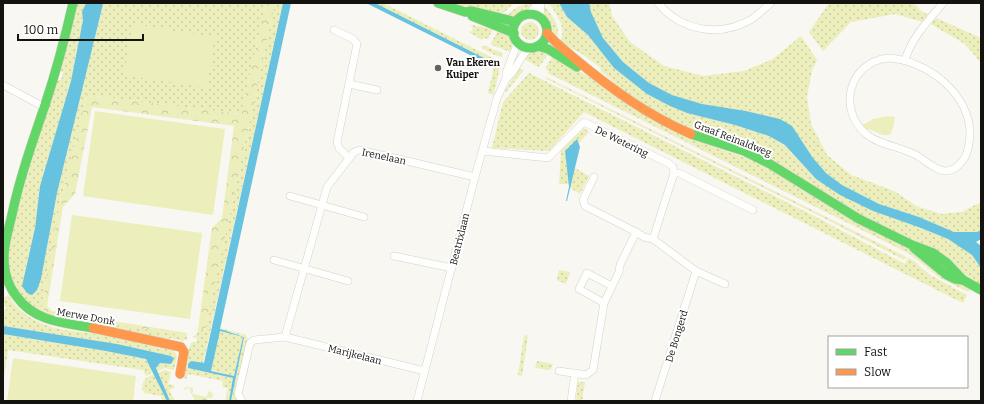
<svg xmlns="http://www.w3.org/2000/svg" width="984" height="404" font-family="Bitter,serif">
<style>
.grass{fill:url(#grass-dots)}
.forest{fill:url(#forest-crowns)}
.park{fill:#eceebc}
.water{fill:#67c2e0;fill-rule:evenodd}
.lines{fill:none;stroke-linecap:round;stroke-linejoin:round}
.street-casing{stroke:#d3d2cd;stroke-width:8}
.fast-casing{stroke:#d3d2cd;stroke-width:10}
.slow-casing{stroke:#d3d2cd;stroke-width:10}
.street{stroke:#fefefd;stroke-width:7}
.fast{stroke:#63d668;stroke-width:9}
.slow{stroke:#ff974d;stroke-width:9}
.poi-dot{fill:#64635f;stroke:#fff;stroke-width:1.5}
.labels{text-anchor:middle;stroke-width:4;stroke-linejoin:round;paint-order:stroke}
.poi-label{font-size:10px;font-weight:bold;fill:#141310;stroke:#fff;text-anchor:start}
.street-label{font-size:10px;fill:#141310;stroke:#fff}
</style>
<defs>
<pattern id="grass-dots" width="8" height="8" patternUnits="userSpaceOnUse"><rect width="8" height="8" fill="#eceebc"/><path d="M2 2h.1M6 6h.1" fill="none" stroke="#cacba1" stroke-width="1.8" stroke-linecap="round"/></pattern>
<pattern id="forest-crowns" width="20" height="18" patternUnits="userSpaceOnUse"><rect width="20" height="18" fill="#eceebc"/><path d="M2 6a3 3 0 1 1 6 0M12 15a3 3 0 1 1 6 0" fill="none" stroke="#cacba1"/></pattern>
</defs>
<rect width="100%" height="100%" fill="#f8f7f1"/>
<!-- grass -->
<g class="grass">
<path d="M77,3H86L82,13L83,20L71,81L40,186L35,228L25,271L41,279L57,193L103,3H266L241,114L87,95L63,192L58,206L42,307L46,312L187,336V339L183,341L170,338L169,340L41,315L25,303L12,282L8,263L9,248L23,186L56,80H61L63,72L59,71Z"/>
<path d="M275,3H283L203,364L191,361L188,368L233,378V380L229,401H225L228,388L222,387L223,381L188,374L186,379L183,377L188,350L192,342H197V338L192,337L197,334L198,329L205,330Z"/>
<path d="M375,3H383L501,62L496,85L493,95L488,93L494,67H496V64Z"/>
<path d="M451,3H514L503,13H499L498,14Z"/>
<path d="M531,3H534C528,11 518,17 507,17C513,7 521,5 531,3Z"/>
<path d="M549,3H559L567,17L588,35L614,68L647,94L670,106L687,113L735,125L769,136L785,145L816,179L873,211L921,228L948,239L972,255L981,268V282L979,284L850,210L770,158L744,147L692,130L670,120L622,90L600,70L601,68L582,54L560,42C567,26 557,15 549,3Z"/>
<path d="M589,3H609L612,16L630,42L664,66L703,76L744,71L773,59L801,36L817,60L812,70L807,97L811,124L827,155L851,175L894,191L916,206L941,214L962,212L981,202V230L977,232H954L919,217L879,204L842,185L826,173L813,158L802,141L780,119L746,111L702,104L672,95L649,83L623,62L603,38L591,12Z"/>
<path d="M829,3H914L921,11L927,14L923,22L895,14L851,22L823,51L809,32Z"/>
<path d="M545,7C553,17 562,27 556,41C550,32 544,18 544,8Z"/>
<path d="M936,18L981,38V63L965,44L931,24Z"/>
<circle cx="530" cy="31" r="9"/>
<path d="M472,25L493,29L488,39L484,38L482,40L469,32L472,31L473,27L471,26Z"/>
<path d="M499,29C510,36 515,38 511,52L492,45L491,43Z"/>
<path d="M483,45L502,53V57L497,56L481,48Z"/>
<path d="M539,50L549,53L539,67L524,59L529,52Z"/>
<path d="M552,57L555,59L556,57L591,78L712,146L759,162L908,247L953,280L970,289L968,292L940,278L910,254L548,73L549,71L546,69V67Z"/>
<path d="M519,68L524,70L506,92L505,91Z"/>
<path d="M529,73L814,216L905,264L908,258L914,261L930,275L967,295L963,303L584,112L549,151L492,148L503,102Z"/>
<path d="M546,77L906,257L904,260L824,218L545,78Z"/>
<path d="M584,128L589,132L579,143L565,151L569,184H559L561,154L560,151Z"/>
<path d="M575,168L589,176L580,194L570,188Z"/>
<path d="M559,270L570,272L566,284L557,280Z"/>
<path d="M8,295C32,333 70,329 108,336C130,341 152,346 174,351L177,355L174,370L165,368L157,371L156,369L160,363L172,364L173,358L171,356L117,344L3,326V312L6,310L4,302H3V298Z"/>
<path d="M220,328L246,335L248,340L235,396L238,401H231L244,336L221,330Z"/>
<path d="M219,331L243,337L234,376L210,370Z"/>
<path d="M3,334L106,351L145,359L147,361L153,372L146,376L143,370L8,350L3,383Z"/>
<path d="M528,335L522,376L518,375L524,336Z"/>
<path d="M537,361L553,364L550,370L535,368Z"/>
<path d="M165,370L171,372L168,384L174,385V388L169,390L175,401H170L158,373Z"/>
<path d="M154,374L167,401H163L161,396L145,393L142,389C144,378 144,379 154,374Z"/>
<path d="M578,382H585L582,401H576Z"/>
</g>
<!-- forest -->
<g class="forest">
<path d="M266,3H275L205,330L198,329L212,228L222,218L234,126L92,107L75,194L63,207L47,306L52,311L187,333V336L52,315L46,312L42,307L58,206L63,192L87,95L241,114Z"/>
<path d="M185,387L193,388L192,394L207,397L208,392L209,391L213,394L212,398H207L206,401H195L189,388L184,390Z"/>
</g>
<!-- park -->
<g class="park">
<path d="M132,24L215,37L207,88L124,75Z"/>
<path d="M95,111L225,129L213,215L83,196Z"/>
<path d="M888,116L895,117L893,128L890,135H883L869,129L867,130L863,125L873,119Z"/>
<path d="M72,215L202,233L190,319L60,301Z"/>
<path d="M13,358L136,376L133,401H7Z"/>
</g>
<!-- water -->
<g class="water">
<path d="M86,3H103L102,8L57,193L41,279L37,290L32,295L27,293L22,286L35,228L40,186L71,81L83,20L82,12Z"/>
<path d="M283,3H291L220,329L244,337L231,401H229L233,378L188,368V364L191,361L204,363ZM220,331L243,337L234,376L211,371Z"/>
<path d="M366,3H375L496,64L497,66L494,67Z"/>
<path d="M559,3H589L591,12L603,38L623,62L649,83L672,95L702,104L746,111L780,119L792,126L813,158L826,173L842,185L879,204L919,217L954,232H977L981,230V239L976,242L981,246V268L972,255L948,239L921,228L873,211L840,195L816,179L785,145L769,136L735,125L687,113L670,106L647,94L614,68L588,35L567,17Z"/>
<path d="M577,139L580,147L567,201H566L569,187L565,151Z"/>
<path d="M3,326L117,344L171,356L174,359L171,364L160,363L156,368L170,401H167L146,359L106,351L3,334Z"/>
</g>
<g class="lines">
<defs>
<g id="street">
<path d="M658,3C681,31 720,38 752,19C759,14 765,8 771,3"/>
<path d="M529,14L538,3"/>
<path d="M540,17L541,3"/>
<path d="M334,30L353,39L357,44L337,142L339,148L349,158"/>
<path d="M888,58C927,60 971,94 970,136C969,143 969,150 965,157C961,164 956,170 947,171C937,172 925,160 916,155C901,147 877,144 866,134C837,109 849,62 888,58Z"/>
<path d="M905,60C912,37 928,21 943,3"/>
<path d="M506,79C517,71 519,56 530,48"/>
<path d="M349,84L377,90"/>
<path d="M3,85L44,107"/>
<path d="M483,151L548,158L584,122L668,163L673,167L674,173L653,239L696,271L725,284"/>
<path d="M674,173H679L753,210"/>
<path d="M290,196L364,217"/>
<path d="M636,232L644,237L653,239"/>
<path d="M394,256L452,268"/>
<path d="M274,260L348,281"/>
<path d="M604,303L579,289L587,273L612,286"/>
<path d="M285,337L425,371"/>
<path d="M559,371L586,375L593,370L604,303L619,272L620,265L636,232L585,206L583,200L594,177"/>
<path d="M242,401L238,394L250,343L254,340L285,337L327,187L354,152L360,150L475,177"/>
<path d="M417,401L475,177L497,98L506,79V73L516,47V40"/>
<path d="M571,401L575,373"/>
<path d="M655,401L696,271"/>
</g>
<g id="fast">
<path d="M73,3C65,38 56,72 45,105C32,143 19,180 11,219C8,231 4,244 4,257C4,272 8,286 17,297C35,322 65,323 93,328"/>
<path d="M438,3L465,12L472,11L516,22"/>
<circle cx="530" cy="31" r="17"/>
<path d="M472,16L514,33"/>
<path d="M538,46L548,49L577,67"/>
<path d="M691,134L744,151L770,164L859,219L912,245L933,253L947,263L963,280"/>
<path d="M914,248L947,275L955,279L963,280L981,290"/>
</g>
<g id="slow">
<path d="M547,33C555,43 565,50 574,58C610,88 647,115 691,134"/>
<path d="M93,328L181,347L184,352L180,374"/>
</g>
</defs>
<!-- street casing -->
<use href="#street" class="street-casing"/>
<!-- fast casing -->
<use href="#fast" class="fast-casing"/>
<!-- slow casing -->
<use href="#slow" class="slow-casing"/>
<!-- street -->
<use href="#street" class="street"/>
<!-- fast -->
<use href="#fast" class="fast"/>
<!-- slow -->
<use href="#slow" class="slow"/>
</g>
<!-- markers -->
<circle class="poi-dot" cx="438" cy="68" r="4"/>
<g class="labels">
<!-- poi labels -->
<g class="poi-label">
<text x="446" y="66">Van Ekeren<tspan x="446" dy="12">Kuiper</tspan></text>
</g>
<!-- street labels -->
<g class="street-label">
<text transform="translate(733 138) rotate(21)" y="4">Graaf Reinaldweg</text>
<text transform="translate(622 141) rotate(26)" y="4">De Wetering</text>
<text transform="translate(384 156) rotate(12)" y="4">Irenelaan</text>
<text transform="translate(459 239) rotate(-76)" y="4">Beatrixlaan</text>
<text transform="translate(86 316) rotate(10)" y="4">Merwe Donk</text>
<text transform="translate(676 336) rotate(-73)" y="4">De Bongerd</text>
<text transform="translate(355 354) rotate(14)" y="4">Marijkelaan</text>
</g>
</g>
<!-- border -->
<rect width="984" height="404" fill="none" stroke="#141310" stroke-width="8"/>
<!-- legend -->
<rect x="828" y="336" width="140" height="52" fill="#ffffff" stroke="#a1a19f"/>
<rect x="836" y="349" width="20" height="6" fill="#63d668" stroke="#a1a19f"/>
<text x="864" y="356" font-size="12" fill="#141310">Fast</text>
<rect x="836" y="369" width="20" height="6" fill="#ff974d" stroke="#a1a19f"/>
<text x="864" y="376" font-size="12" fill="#141310">Slow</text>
<!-- scale -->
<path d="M18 34v6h125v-6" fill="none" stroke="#141310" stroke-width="2"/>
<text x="24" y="34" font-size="12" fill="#141310" stroke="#ffffff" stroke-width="3" paint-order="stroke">100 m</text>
</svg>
